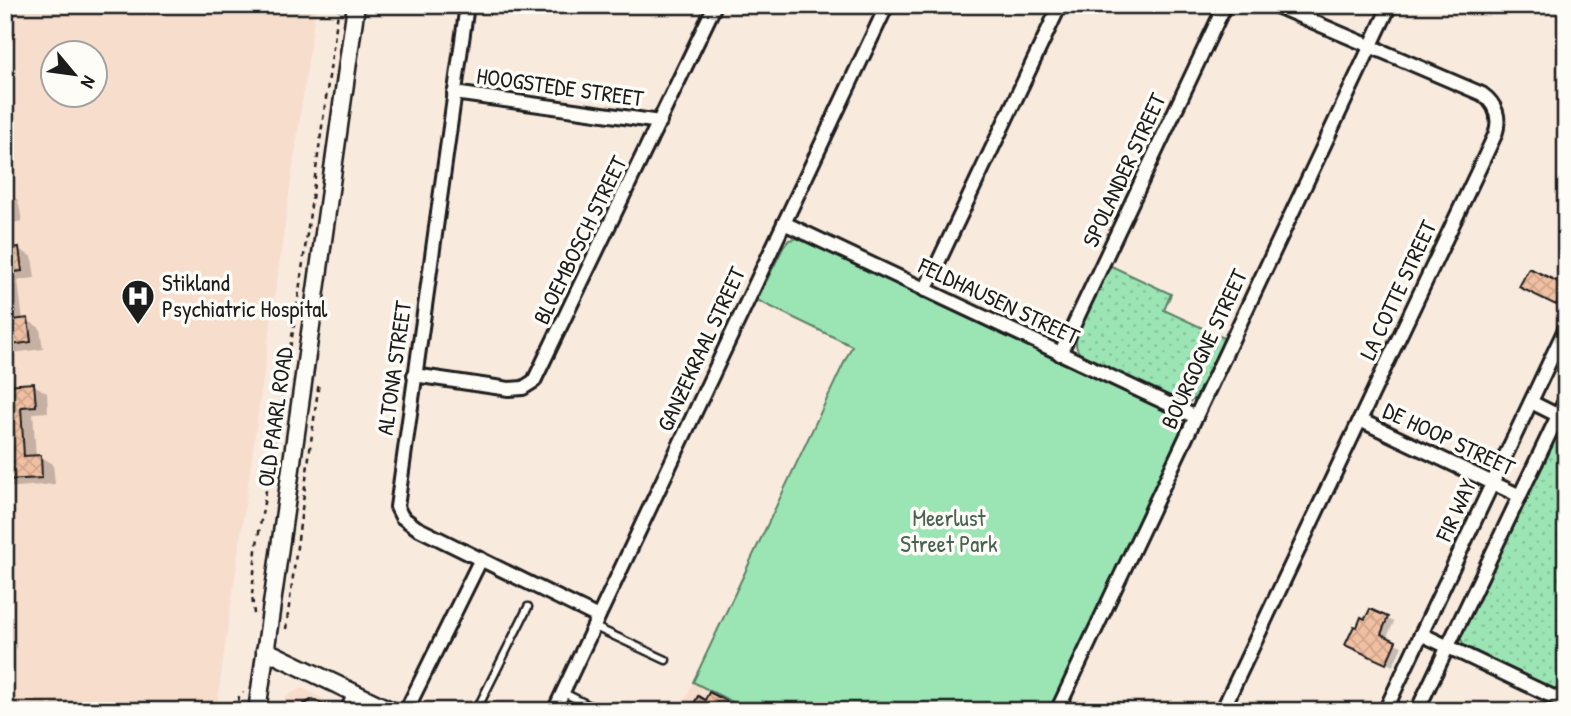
<svg xmlns="http://www.w3.org/2000/svg" width="1571" height="716" font-family="'Patrick Hand',sans-serif">
<style>
.built{fill:#f7ddcc;fill-rule:evenodd}
.grass{fill:url(#grass-dots);stroke:#5c8068;stroke-width:2}
.green{fill:#9be5b4;stroke:#5c8068;stroke-width:2}
.shadow{fill:#0003}
.building{fill:url(#building-cross-hatch);stroke:#1c1c1c;stroke-width:2}
.lines{fill:none;stroke-linecap:round;stroke-linejoin:round}
.lane-casing{stroke:#1c1c1c;stroke-width:11}
.street-casing{stroke:#1c1c1c;stroke-width:18}
.secondary-casing{stroke:#1c1c1c;stroke-width:21}
.path{stroke:#1c1c1c;stroke-width:2.5;stroke-dasharray:5 5;stroke-linecap:butt}
.lane{stroke:#fdfcf7;stroke-width:6}
.street{stroke:#fdfcf7;stroke-width:12}
.secondary{stroke:#fdfcf7;stroke-width:16}
.labels{text-anchor:middle;stroke-width:7;stroke-linejoin:round;paint-order:stroke}
.street-label{font-size:23px;fill:#1c1c1c;stroke:#fdfcf7}
.poi-label{font-size:23px;fill:#1c1c1c;stroke:#fdfcf7;text-anchor:start}
.park-label{font-size:23px;fill:#486251;stroke:#fdfcf7}
</style>
<defs>
<pattern id="grass-dots" width="8" height="8" patternUnits="userSpaceOnUse" patternTransform="scale(1.75)"><rect width="8" height="8" fill="#9be5b4"/><path d="M2 2h.1M6 6h.1" fill="none" stroke="#85c49a" stroke-width="1.8" stroke-linecap="round"/></pattern>
<pattern id="building-cross-hatch" width="8" height="8" patternUnits="userSpaceOnUse" patternTransform="scale(1.75)"><rect width="8" height="8" fill="#f1c0a2"/><path d="M0 0l8 8M0 8l8-8" fill="none" stroke="#cea48b"/></pattern>
</defs>
<rect width="100%" height="100%" fill="#f9eade"/>
<filter id="ink" filterUnits="userSpaceOnUse"><feTurbulence type="fractalNoise" baseFrequency=".0143" numOctaves="2"/><feDisplacementMap in="SourceGraphic" scale="14" xChannelSelector="R" yChannelSelector="G"/><feConvolveMatrix kernelMatrix="1 2 1 2 8 2 1 2 1" color-interpolation-filters="sRGB"/></filter>
<g filter="url(#ink)">
<!-- built -->
<g class="built">
<path d="M5,5H316L216,711H5ZM52,52H94V94H52Z"/>
<path d="M693,682L750,711H680Z"/>
<path d="M302,688L348,711H283L285,697Z"/>
</g>
<!-- grass -->
<g class="grass">
<path d="M1109,265L1171,294L1164,310L1224,338L1198,396L1189,402H1180L1082,356C1076,350 1075,345 1077,336Z"/>
<path d="M1566,429V697L1469,649L1463,644L1460,637L1557,432Z"/>
</g>
<!-- green -->
<path class="green" d="M798,238L1174,415L1180,422V432L1049,711H750L693,682L852,346L757,300L784,246L789,240Z"/>
<!-- shadow -->
<g class="shadow">
<path d="M5,134L9,151L5,152Z"/>
<path d="M5,193L18,200L22,221L5,225Z"/>
<path d="M19,249L32,257L35,278L18,280L23,321L27,320L40,328L43,349L5,354V251Z"/>
<path d="M1530,270L1566,288V299L1562,307L1527,290Z"/>
<path d="M34,385L47,393L48,412L33,413L36,457L40,456L53,464L55,484L5,488V387Z"/>
<path d="M1371,611L1394,622L1386,639L1402,646L1393,666L1353,648L1357,629L1366,622Z"/>
<path d="M710,694L727,703L738,711H692L706,702Z"/>
</g>
<!-- building -->
<g class="building">
<path d="M19,247L22,271L5,273V249Z"/>
<path d="M1529,268L1565,285L1556,305L1519,287Z"/>
<path d="M28,318L31,342L5,346V321Z"/>
<path d="M34,383L36,406L21,407L24,456L41,455L42,478L5,480V385Z"/>
<path d="M1370,609L1388,617L1381,634L1396,641L1386,664L1345,645L1354,626L1357,627L1361,617L1365,619Z"/>
<path d="M709,692L727,701L724,709L728,711H690L698,696L705,700Z"/>
</g>
<g class="lines">
<defs>
<g id="lane">
<path d="M595,627L666,660"/>
<path d="M562,692L590,706L592,711"/>
<path d="M301,711L313,704L327,711"/>
<path d="M343,711L351,694"/>
<path d="M476,711L528,607"/>
</g>
<g id="street">
<path d="M467,5L397,507L402,517L417,528L598,617"/>
<path d="M454,93L660,122"/>
<path d="M784,223L1196,417"/>
<path d="M925,290L1060,5"/>
<path d="M1060,354L1225,5"/>
<path d="M414,375L509,389L523,388L534,381L715,5"/>
<path d="M1531,402L1565,419"/>
<path d="M1360,420L1520,496"/>
<path d="M1421,634L1566,703"/>
<path d="M406,711L481,559"/>
<path d="M554,711L887,5"/>
<path d="M1057,711L1390,5"/>
<path d="M1222,711L1495,135C1501,118 1496,104 1482,94L1274,5"/>
<path d="M1385,711L1566,327"/>
<path d="M1417,711L1566,399"/>
</g>
<g id="secondary">
<path d="M265,650L392,711"/>
<path d="M257,711L356,5"/>
</g>
</defs>
<!-- lane casing -->
<use href="#lane" class="lane-casing"/>
<!-- street casing -->
<use href="#street" class="street-casing"/>
<!-- secondary casing -->
<use href="#secondary" class="secondary-casing"/>
<!-- path -->
<g class="path">
<path d="M254,614L252,595L256,550L296,313L339,5"/>
<path d="M286,629L319,382"/>
<path d="M237,711L239,697L243,692"/>
</g>
<!-- lane -->
<use href="#lane" class="lane"/>
<!-- street -->
<use href="#street" class="street"/>
<!-- secondary -->
<use href="#secondary" class="secondary"/>
</g>
</g>
<!-- icons -->
<defs>
<symbol id="hospital-pin" viewBox="-11 -11 22 30"><path d="M0 17L-7.5 6A9.5 9.5 0 1 1 7.5 6Z" fill="#1c1c1c" stroke="#fdfcf7"/><path d="M-5-5h3v3.5h4V-5h3V5h-3V1.5h-4V5h-3Z" fill="#fff"/></symbol>
</defs>
<g fill-rule="evenodd">
<use href="#hospital-pin" x="119" y="277" width="38" height="52"/>
</g>
<g class="labels">
<!-- street labels -->
<g class="street-label">
<text transform="translate(560 87) rotate(8)" y="8">HOOGSTEDE STREET</text>
<text transform="translate(1124 170) rotate(-65)" y="8">SPOLANDER STREET</text>
<text transform="translate(580 240) rotate(-64)" y="8">BLOEMBOSCH STREET</text>
<text transform="translate(1398 290) rotate(-65)" y="8">LA COTTE STREET</text>
<text transform="translate(999 301) rotate(25)" y="8">FELDHAUSEN STREET</text>
<text transform="translate(701 349) rotate(-65)" y="8">GANZEKRAAL STREET</text>
<text transform="translate(1204 349) rotate(-65)" y="8">BOURGOGNE STREET</text>
<text transform="translate(394 368) rotate(-82)" y="8">ALTONA STREET</text>
<text transform="translate(275 417) rotate(-82)" y="8">OLD PAARL ROAD</text>
<text transform="translate(1449 439) rotate(25)" y="8">DE HOOP STREET</text>
<text transform="translate(1456 510) rotate(-65)" y="8">FIR WAY</text>
</g>
<!-- poi labels -->
<g class="poi-label">
<text x="162" y="291">Stikland<tspan x="162" dy="26">Psychiatric Hospital</tspan></text>
</g>
<!-- park labels -->
<g class="park-label">
<text x="949" y="526">Meerlust<tspan x="949" dy="26">Street Park</tspan></text>
</g>
</g>
<!-- margin -->
<rect width="1571" height="716" fill="none" stroke="#fdfcf7" stroke-width="28"/>
<rect x="14" y="14" width="1543" height="688" fill="none" stroke="#1c1c1c" stroke-width="2.5" filter="url(#ink)"/>
<!-- north arrow -->
<g transform="translate(74 74) rotate(119)"><circle r="33" fill="#fdfcf7" stroke="#a3a29f" stroke-width="2"/>
<path d="M0-5L12 26L0 18L-12 26Z" fill="#1c1c1c"/>
<text y="-10" font-size="19" font-weight="bold" text-anchor="middle" fill="#1c1c1c">N</text>
</g>
</svg>
